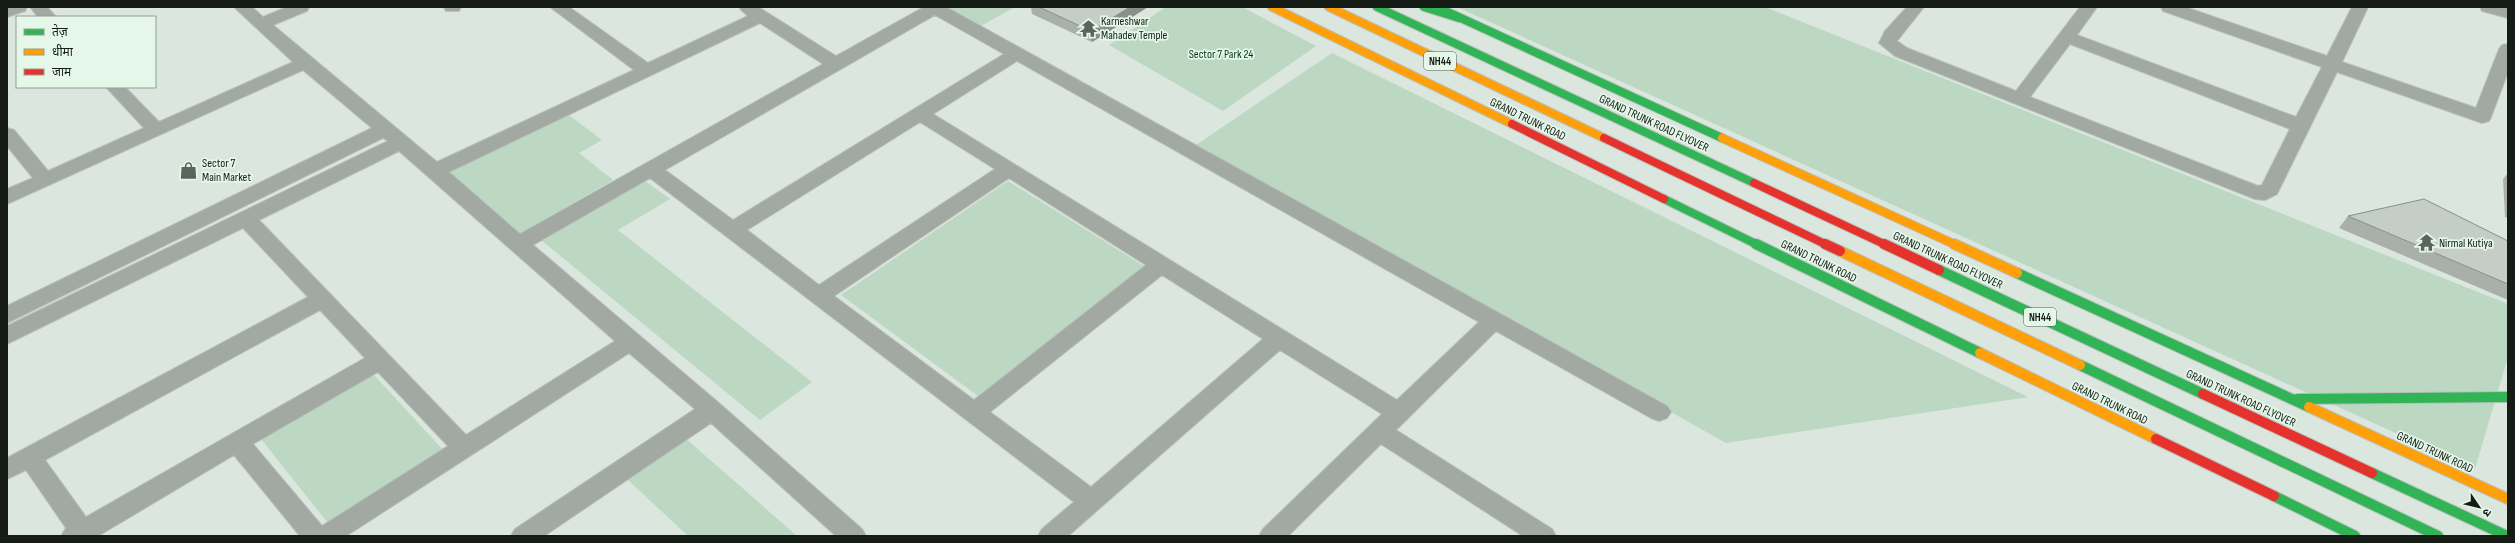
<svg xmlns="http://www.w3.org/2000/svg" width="2515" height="543" font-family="'Sofia Sans Condensed','Noto Sans Devanagari',sans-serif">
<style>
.green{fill:#bcd8c3}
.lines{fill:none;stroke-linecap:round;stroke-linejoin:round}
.street-casing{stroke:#b8c1bb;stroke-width:2}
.fast-far1-casing{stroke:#b8c1bb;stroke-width:10}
.fast-casing{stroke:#b8c1bb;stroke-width:12}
.slow-far1-casing{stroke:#b8c1bb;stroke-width:10}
.slow-casing{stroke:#b8c1bb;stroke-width:12}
.jam-far1-casing{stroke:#b8c1bb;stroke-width:10}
.jam-casing{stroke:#b8c1bb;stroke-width:12}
.street{fill:#a1a9a2;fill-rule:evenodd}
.fast-far1{stroke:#30b455;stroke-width:8}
.fast{stroke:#30b455;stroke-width:10}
.slow-far1{stroke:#ff9f0a;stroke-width:8}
.slow{stroke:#ff9f0a;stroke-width:10}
.jam-far1{stroke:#e5322d;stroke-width:8}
.jam{stroke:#e5322d;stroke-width:10}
.wall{fill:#a9b0aa}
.shaded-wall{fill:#89908b}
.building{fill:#c4cdc6;stroke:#89908b}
.labels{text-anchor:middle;stroke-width:3.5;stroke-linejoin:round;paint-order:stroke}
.shield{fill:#e4f7e8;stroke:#535e55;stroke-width:1}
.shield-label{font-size:11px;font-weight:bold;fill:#151c16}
.poi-label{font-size:12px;fill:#151c16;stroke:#e4f7e8;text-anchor:start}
.park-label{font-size:12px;fill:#023818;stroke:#e4f7e8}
.street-label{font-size:12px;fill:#151c16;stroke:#e4f7e8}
</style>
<rect width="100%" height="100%" fill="#dbe6de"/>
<!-- green -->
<g class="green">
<path d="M947,7H1015L981,26Z"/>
<path d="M1166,7H1242L1316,46L1223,111L1109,45Z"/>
<path d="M1457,7H1765L2508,304V357L2475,469Z"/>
<path d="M1332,53L2028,397L1726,443L1196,145Z"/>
<path d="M566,113L602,140L579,153L613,180L519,234L446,170Z"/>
<path d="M644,180L670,199L618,230L812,382L760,420L541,240Z"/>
<path d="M1008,181L1144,266L978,396L841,295Z"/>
<path d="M374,375L444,451L328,523L261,439Z"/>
<path d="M684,437L797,536H688L626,478Z"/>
</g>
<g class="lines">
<defs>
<g id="street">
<path d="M7,7H27L25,11L7,17Z"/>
<path d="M30,7H47L56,17H38Z"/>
<path d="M234,7H252L263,17L287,7H309L307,11L273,25L437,162L634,70L550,7H569L648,63L748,16L740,9L742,7H758L836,56L924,7H946L1667,406L1671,412L1667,418L1659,421L1651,418L1496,331L1396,430L1552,529L1556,536H1523L1381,444L1288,536H1259L1263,529L1382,414L1280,350L1068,536H1038L1042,529L1074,502L650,178L533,245L720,404L862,529L866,536H836L711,423L544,536H511L515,529L695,409L629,353L346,536H300L234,455L98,536H61L66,528L26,470L7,479V458L308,297L243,228L7,344V326L388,141L383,138L7,323V306L372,128L303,70L7,204V189L33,178L7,146V128L14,130L48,171L144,128L106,87H125L159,122L293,62ZM935,15L1004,54L733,220L665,170ZM760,23L823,64L520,234L449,172ZM1017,61L1479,322L1397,400L933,114ZM920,122L995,169L819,285L747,230ZM399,151L615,341L466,435L259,220ZM1009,178L1146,265L974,400L834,296ZM1162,275L1263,339L1091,487L990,412ZM320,310L365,358L86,517L45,460ZM378,372L448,446L322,526L253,444Z"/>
<path d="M444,7H461L459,11H446Z"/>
<path d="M1907,7H1924L1897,41L1907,48L2016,91L2080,7H2097L2077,35L2296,117L2322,67L2163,11L2161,7H2185L2327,56L2352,7H2368L2342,62L2476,108L2499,49L2502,45L2508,44V72L2491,117L2489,121L2482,123L2337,72L2277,194L2265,200L2255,199L1895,56L1879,43L1885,31ZM2070,44L2290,129L2262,185L2258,186L2030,97Z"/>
<path d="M2480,7L2508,8V18L2482,11Z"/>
</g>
<g id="fast-far1">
<path d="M1377,7L1754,183"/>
<path d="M1424,7L1459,18"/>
<path d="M1439,8L1722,138"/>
<path d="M1664,199L1758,245"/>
</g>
<g id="fast">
<path d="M1756,244L1980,353"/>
<path d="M1939,270L2203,394"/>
<path d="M2017,273L2309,407"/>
<path d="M2080,365L2438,536"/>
<path d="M2297,399L2508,397"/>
<path d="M2372,473L2507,536"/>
<path d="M2274,496L2355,536"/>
</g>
<g id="slow-far1">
<path d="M1272,7L1512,124"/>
<path d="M1329,7L1604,138"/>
<path d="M1722,138L1956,245"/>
</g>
<g id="slow">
<path d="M1954,244L2017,273"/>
<path d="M1840,251L2080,365"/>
<path d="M1980,353L2156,439"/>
<path d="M2309,407L2508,499"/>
</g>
<g id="jam-far1">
<path d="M1512,124L1664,199"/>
<path d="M1604,138L1827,245"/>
<path d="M1754,183L1886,245"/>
</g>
<g id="jam">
<path d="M1825,244L1840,251"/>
<path d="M1884,244L1939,270"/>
<path d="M2203,394L2372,473"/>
<path d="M2156,439L2274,496"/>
</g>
</defs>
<!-- street casing -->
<use href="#street" class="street-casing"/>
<!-- fast-far1 casing -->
<use href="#fast-far1" class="fast-far1-casing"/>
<!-- fast casing -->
<use href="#fast" class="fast-casing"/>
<!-- slow-far1 casing -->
<use href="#slow-far1" class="slow-far1-casing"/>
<!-- slow casing -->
<use href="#slow" class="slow-casing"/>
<!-- jam-far1 casing -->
<use href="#jam-far1" class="jam-far1-casing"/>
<!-- jam casing -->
<use href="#jam" class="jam-casing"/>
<!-- street -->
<use href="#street" class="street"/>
<!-- fast-far1 -->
<use href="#fast-far1" class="fast-far1"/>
<!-- fast -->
<use href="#fast" class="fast"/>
<!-- slow-far1 -->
<use href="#slow-far1" class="slow-far1"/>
<!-- slow -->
<use href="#slow" class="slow"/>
<!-- jam-far1 -->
<use href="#jam-far1" class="jam-far1"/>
<!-- jam -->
<use href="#jam" class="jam"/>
</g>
<!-- wall -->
<g class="wall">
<path d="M1031,7H1148L1092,42L1032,14Z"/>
<path d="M2508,173V218L2505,217L2503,179Z"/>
<path d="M2348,216L2508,241V300L2339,228Z"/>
</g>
<!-- shaded-wall -->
<path class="shaded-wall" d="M1130,7H1148L1092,42L1091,31Z"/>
<!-- building -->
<g class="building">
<path d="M1039,7H1130L1091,31Z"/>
<path d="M2424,199L2508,241V284L2348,216Z"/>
</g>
<!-- icons -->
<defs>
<symbol id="temple-bare" viewBox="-9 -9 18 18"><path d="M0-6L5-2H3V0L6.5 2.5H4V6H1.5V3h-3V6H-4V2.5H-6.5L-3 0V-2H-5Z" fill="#5a635c" stroke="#e4f7e8" stroke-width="2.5" paint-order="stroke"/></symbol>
<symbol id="shop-bare" viewBox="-9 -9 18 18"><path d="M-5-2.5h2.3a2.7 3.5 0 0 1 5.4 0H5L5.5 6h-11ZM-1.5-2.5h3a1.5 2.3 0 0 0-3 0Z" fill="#5a635c" stroke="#e4f7e8" stroke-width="2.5" paint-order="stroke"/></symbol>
</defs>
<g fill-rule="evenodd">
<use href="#temple-bare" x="1076" y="16" width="25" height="25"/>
<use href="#shop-bare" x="176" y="158" width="25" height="25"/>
<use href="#temple-bare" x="2414" y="230" width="25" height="25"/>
</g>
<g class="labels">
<!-- shield labels -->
<g class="shield">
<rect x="1424" y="52" width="32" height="18" rx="3"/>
<rect x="2024" y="308" width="32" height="18" rx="3"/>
</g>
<g class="shield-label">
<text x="1440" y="65">NH44</text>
<text x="2040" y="321">NH44</text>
</g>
<!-- poi labels -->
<g class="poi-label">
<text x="1101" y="25">Karneshwar<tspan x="1101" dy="14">Mahadev Temple</tspan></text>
<text x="202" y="167">Sector 7<tspan x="202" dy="14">Main Market</tspan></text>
<text x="2439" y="247">Nirmal Kutiya</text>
</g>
<!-- park labels -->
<g class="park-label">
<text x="1221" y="58">Sector 7 Park 24</text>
</g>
<!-- street labels -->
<g class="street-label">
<text transform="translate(1528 119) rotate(26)" y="4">GRAND TRUNK ROAD</text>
<text transform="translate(1654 123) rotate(25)" y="4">GRAND TRUNK ROAD FLYOVER</text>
<text transform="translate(1948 260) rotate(25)" y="4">GRAND TRUNK ROAD FLYOVER</text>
<text transform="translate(1819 261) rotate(26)" y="4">GRAND TRUNK ROAD</text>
<text transform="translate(2241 398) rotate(25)" y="4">GRAND TRUNK ROAD FLYOVER</text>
<text transform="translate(2110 403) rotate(26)" y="4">GRAND TRUNK ROAD</text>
<text transform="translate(2435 452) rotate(25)" y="4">GRAND TRUNK ROAD</text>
</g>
</g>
<!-- border -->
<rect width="2515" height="543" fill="none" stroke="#151c16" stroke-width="16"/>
<!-- legend -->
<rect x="16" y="16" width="140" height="72" fill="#e4f7e8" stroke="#919f94"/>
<rect x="24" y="29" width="20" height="6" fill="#30b455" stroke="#919f94"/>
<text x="52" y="36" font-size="12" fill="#151c16">तेज़</text>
<rect x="24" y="49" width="20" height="6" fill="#ff9f0a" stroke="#919f94"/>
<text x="52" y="56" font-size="12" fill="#151c16">धीमा</text>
<rect x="24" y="69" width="20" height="6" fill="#e5322d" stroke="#919f94"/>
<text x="52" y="76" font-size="12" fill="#151c16">जाम</text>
<!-- north arrow -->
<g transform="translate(2479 507) rotate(125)" stroke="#e4f7e8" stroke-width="3" paint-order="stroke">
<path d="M0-3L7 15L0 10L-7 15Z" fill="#151c16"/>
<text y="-6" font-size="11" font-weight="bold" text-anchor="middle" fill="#151c16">उ</text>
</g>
</svg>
